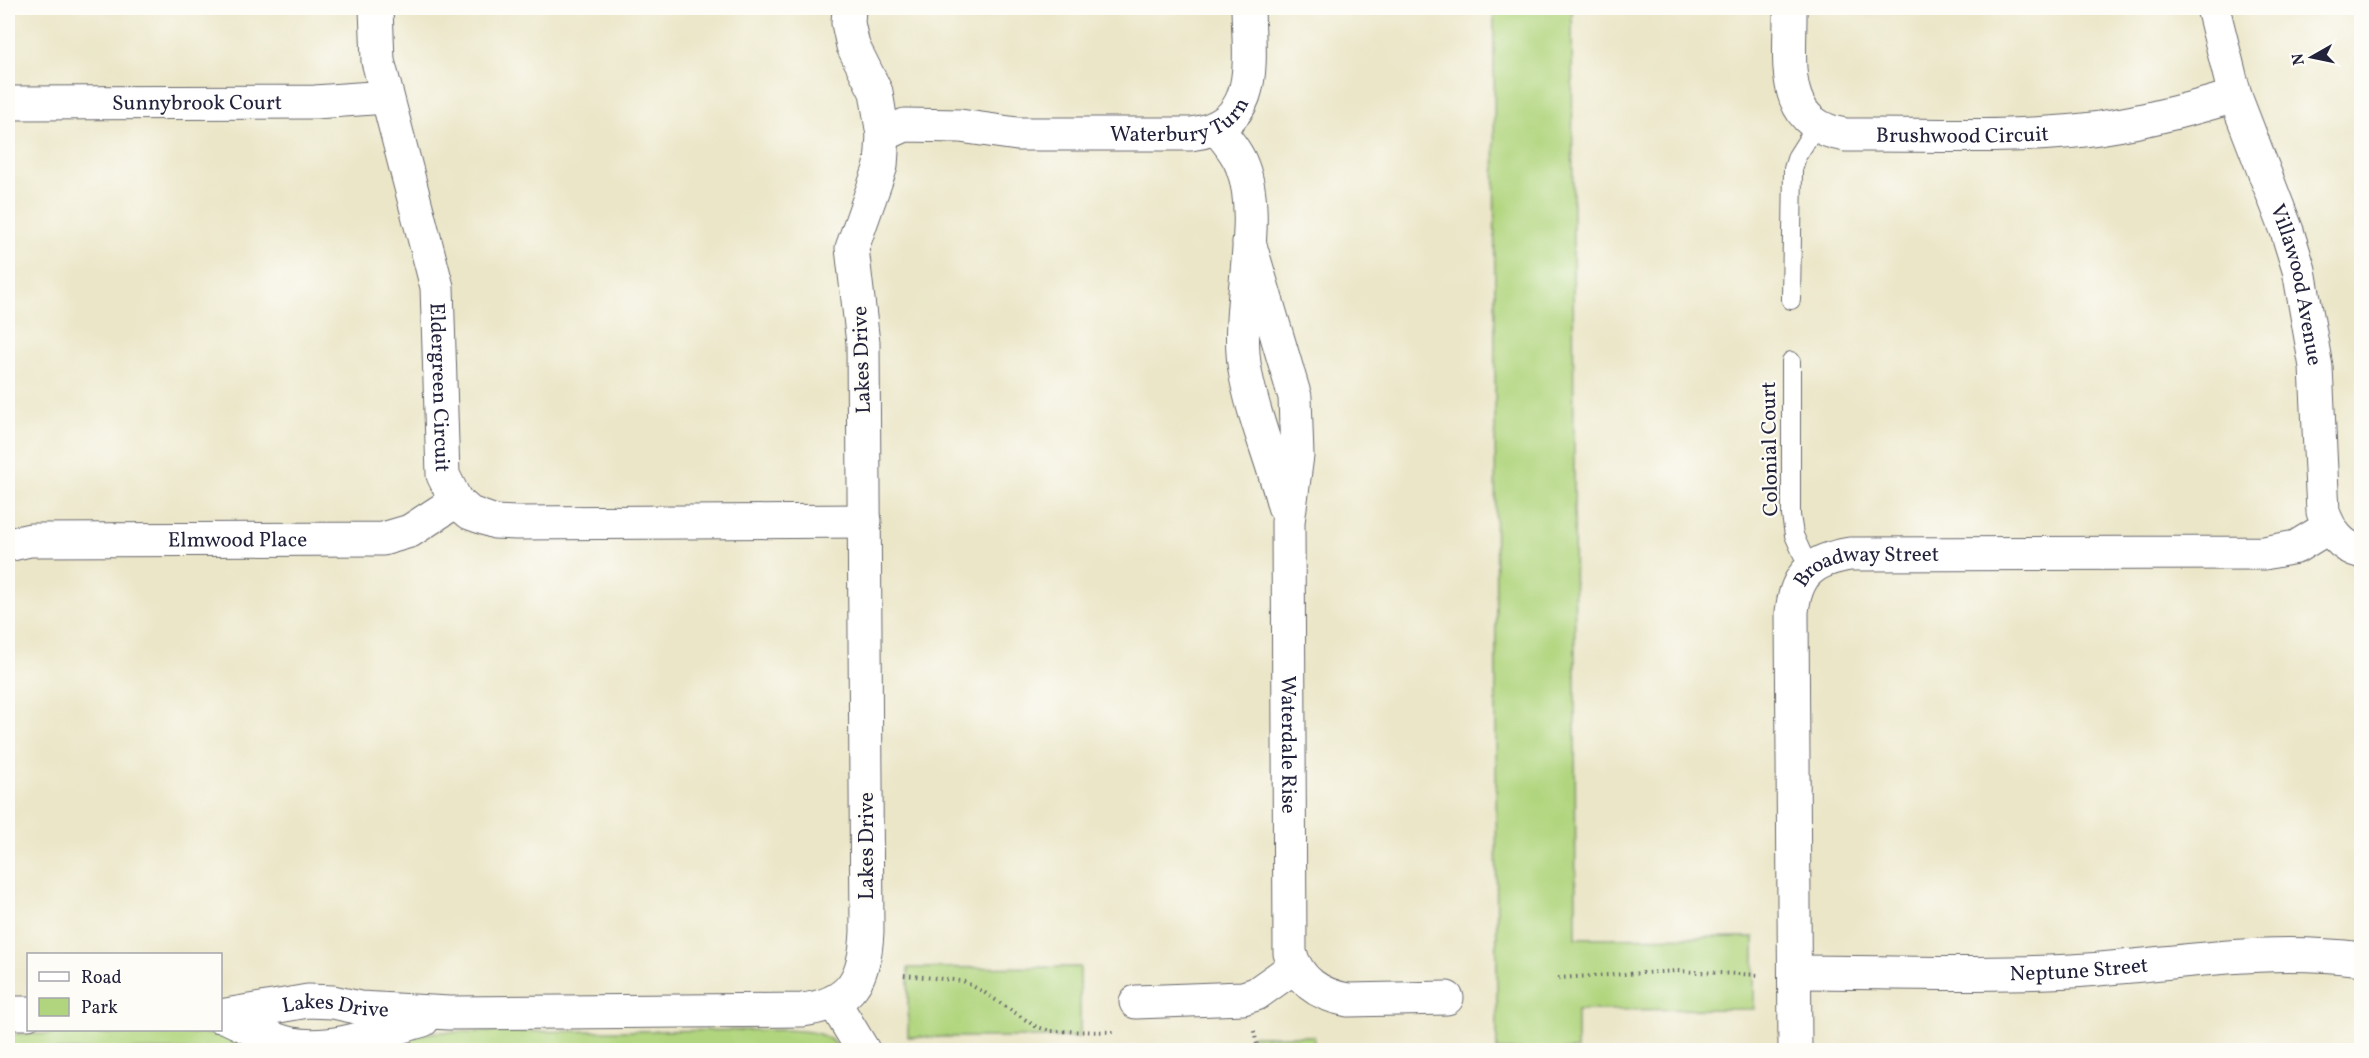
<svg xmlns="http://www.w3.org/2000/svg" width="2369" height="1058" font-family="Vollkorn,serif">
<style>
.green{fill:#b1d57e;stroke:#6a7c5c;stroke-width:1.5}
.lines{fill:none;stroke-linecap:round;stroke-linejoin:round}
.lane-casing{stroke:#68676c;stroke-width:20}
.street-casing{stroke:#68676c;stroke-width:35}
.path{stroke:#68676c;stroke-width:4;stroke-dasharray:1.5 4.5;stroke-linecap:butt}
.lane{stroke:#fff;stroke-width:18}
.street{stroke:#fff;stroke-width:33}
.labels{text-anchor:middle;stroke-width:4.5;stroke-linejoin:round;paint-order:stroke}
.street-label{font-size:21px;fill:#22223b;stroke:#fdfcf7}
</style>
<rect width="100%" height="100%" fill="#fdfcf7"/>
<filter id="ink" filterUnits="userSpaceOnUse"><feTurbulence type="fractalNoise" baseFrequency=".0167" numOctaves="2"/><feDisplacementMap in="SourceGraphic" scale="12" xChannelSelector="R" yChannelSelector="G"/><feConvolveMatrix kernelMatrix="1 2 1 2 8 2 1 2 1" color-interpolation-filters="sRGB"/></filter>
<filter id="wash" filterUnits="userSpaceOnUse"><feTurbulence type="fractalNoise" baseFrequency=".008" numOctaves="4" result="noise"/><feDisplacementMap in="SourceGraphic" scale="24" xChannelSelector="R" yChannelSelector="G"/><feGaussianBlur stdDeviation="1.35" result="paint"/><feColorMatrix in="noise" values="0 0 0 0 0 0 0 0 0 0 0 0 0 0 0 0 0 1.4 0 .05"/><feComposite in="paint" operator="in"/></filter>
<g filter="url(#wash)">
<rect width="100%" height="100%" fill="#ebe6c8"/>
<!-- green -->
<g class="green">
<path d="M1494,8H1572L1576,938L1754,937V1009L1577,1010V1050H1497Z"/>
<path d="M1080,967V1037H908V968Z"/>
<path d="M783,1030C806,1031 826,1030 841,1050H351L419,1034L442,1032Z"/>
<path d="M201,1033L248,1039L284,1050H8V1034Z"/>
<rect x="1250" y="1036" width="64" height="14"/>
</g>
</g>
<g filter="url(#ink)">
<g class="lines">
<defs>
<g id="lane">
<path d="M1791,300L1793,169L1797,156L1816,126"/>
<path d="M1791,361V515L1794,535L1809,569"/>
</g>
<g id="street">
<path id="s1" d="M376,8L378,61L437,287L443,475L456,501L470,513L495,522L516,523L865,521"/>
<path id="s2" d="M1790,8C1791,60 1777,125 1846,135C1924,134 2005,139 2084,130C2136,124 2185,111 2235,96"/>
<path id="s3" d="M2213,8L2235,96L2287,231L2299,270L2316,367L2323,512C2330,531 2340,547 2362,552"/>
<path id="s4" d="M8,103L315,102L387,97"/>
<path d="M1217,128C1226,140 1237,152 1242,166C1264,221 1234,308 1245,370C1252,414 1273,461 1284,506"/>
<path id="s5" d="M883,135L905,125L960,126L1017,134H1191C1261,125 1249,61 1248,8"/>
<path id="s6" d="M1249,242L1295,397L1297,456L1288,522L1290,953C1299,981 1319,995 1348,1000L1447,998"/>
<path id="s7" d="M8,545L30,540L383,539L410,531L456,501"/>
<path id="s8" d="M1795,972C1887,972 1980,976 2072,971C2171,965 2260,946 2362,959"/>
<path d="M834,1002L863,1050"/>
<path d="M1136,1002L1243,998L1256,994L1294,967"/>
<path d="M8,1013H28"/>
<path id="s9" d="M220,1016L308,1001L333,1002L360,1008L449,1013L802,1010C852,1004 865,978 867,931L863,343L852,248L881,166L883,135L876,92L853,46L848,23L849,8"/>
<path d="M224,1016C245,1025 269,1040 292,1044C334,1052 384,1031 423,1020"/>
<path id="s10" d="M1795,1050L1792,612C1796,574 1812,560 1850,554L2264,553L2296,547L2329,527"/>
</g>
</defs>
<!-- lane casing -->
<use href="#lane" class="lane-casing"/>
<!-- street casing -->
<use href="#street" class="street-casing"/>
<!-- path -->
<g class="path">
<path d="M904,975L963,981L982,991L1035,1026L1050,1031L1117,1032"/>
<path d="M1558,978L1677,971L1759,975"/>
<path d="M1254,1031L1258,1050"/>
</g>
<!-- lane -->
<use href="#lane" class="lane"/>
<!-- street -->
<use href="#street" class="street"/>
</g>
</g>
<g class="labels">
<!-- street labels -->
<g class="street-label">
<text dy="7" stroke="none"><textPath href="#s4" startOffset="189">Sunnybrook Court</textPath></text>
<text dy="7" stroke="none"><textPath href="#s5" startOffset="303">Waterbury Turn</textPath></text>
<text dy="7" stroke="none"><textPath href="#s2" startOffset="273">Brushwood Circuit</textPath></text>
<text dy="7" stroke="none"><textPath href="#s3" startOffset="290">Villawood Avenue</textPath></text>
<text transform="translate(861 360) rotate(-92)" y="7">Lakes Drive</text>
<text dy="7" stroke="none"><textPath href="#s1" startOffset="387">Eldergreen Circuit</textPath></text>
<text transform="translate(1769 449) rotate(-91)" y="7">Colonial Court</text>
<text dy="7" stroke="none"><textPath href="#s7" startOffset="230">Elmwood Place</textPath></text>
<text dy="7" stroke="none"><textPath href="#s10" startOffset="542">Broadway Street</textPath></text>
<text dy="7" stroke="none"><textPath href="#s6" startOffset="510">Waterdale Rise</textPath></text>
<text transform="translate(866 846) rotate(-90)" y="7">Lakes Drive</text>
<text dy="7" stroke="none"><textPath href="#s8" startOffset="284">Neptune Street</textPath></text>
<text dy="7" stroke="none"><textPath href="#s9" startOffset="117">Lakes Drive</textPath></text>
</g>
</g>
<!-- margin -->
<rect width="2369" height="1058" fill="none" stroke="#fdfcf7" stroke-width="30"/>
<!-- legend -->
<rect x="27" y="953" width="195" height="78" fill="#fdfcf7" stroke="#a5a5ac" stroke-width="1.5"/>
<rect x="39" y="972" width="30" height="9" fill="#ffffff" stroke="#a5a5ac" stroke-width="1.5"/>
<text x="81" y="983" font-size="18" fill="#22223b">Road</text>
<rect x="39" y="998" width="30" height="18" fill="#b1d57e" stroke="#a5a5ac" stroke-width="1.5"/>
<text x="81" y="1013" font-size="18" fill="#22223b">Park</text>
<!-- north arrow -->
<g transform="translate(2312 57) rotate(261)" stroke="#fdfcf7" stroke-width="4.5" paint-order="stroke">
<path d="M0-4.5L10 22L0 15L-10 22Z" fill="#22223b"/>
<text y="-9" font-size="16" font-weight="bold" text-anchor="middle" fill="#22223b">N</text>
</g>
</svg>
